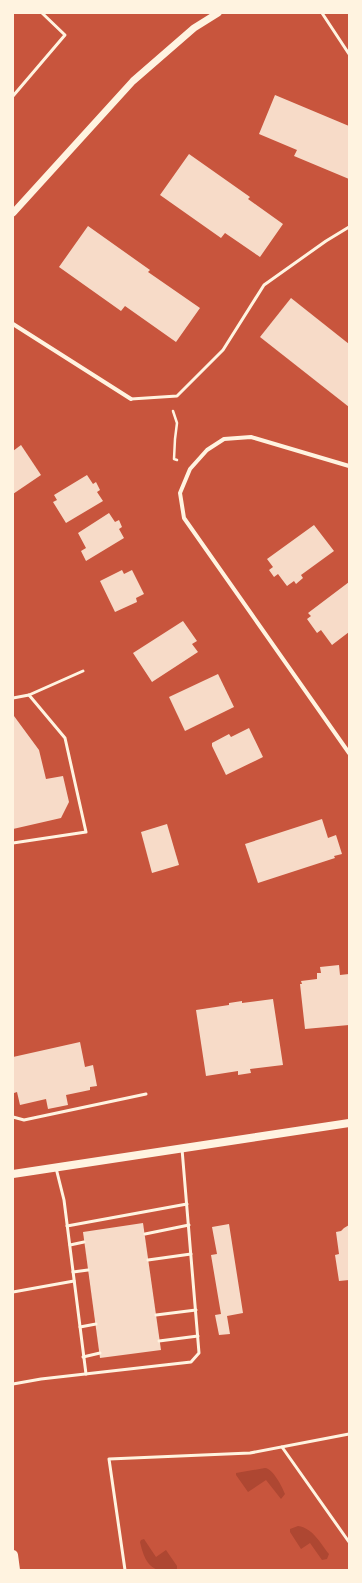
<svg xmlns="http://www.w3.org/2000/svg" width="362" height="1583" font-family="Lato,sans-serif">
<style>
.green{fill:#ae4732}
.building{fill:#f7dbc8}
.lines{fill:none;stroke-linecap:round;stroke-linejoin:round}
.path{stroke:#fff3e0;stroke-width:2.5}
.service{stroke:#fff3e0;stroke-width:3}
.minor{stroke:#fff3e0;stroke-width:4}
.tertiary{stroke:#fff3e0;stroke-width:7}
.secondary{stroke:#fff3e0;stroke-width:8}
.primary{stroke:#fff3e0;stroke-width:10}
</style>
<rect width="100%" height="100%" fill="#c8553d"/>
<!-- green -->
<g class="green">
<path d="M265,1468C273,1469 282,1486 285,1494L281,1499L266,1480L248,1492L236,1475V1473Z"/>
<path d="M298,1526C313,1528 320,1543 329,1554L327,1559L322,1560L310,1543L301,1549L290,1532V1529Z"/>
<path d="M144,1539L156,1557L166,1550L177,1566V1569C152,1575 145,1564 140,1542L141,1540Z"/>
</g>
<!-- building -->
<g class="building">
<path d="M275,95L349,126V179L294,156L297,150L259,134Z"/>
<path d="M189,154L250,197L248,199L283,224L260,257L225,233L221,238L160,195Z"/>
<path d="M88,226L150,270L148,272L200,308L176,342L125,306L121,311L59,267Z"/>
<path d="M291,298L349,344V407L260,337Z"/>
<path d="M21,445L41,475L13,494V451Z"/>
<path d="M87,475L93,484L96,482L100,490L97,492L103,501L66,523L53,502L57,500L54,495Z"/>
<path d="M109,513L115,522L119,520L122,527L119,529L124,538L86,561L81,551L86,548L78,533Z"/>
<path d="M314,525L334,551L301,575L303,578L296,584L294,581L287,586L278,574L274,577L269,570L273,567L267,559Z"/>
<path d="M122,570L124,574L132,570L144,594L136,598L137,602L115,612L100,581Z"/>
<path d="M349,582V632L332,645L321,630L317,633L307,619L311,616L308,613Z"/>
<path d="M183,621L197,641L192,644L198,652L152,682L133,653Z"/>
<path d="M218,674L234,707L185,731L169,697Z"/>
<path d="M13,716H14L39,750L46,779L63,776L69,802L61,818L13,829Z"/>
<path d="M249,728L263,757L226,775L212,746V743L229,734L231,737Z"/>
<path d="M322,819L328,838L336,835L342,854L334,856L335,858L258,883L245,844Z"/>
<path d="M167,824L179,865L152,873L141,832Z"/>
<path d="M339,965L340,975L349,974V1025L305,1029L300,984H302L301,981L317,979V973H321L320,967Z"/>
<path d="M273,999L283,1065L250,1069L251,1073L238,1075V1071L206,1076L196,1010L229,1005V1003L242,1001V1003Z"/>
<path d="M80,1042L85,1067L93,1065L97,1086L90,1087V1090L66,1095L68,1105L48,1109L46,1099L20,1105L17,1092L14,1093L13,1087V1057Z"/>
<path d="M143,1223L161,1350L100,1358L83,1232Z"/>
<path d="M229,1224L243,1313L227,1316L230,1334L219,1335L215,1315L221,1314L211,1255L217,1254L212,1227Z"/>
<path d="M349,1225V1280L339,1281L335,1255L339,1254L336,1232L341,1231L344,1228Z"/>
</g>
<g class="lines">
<!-- path -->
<path class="path" d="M173,411L177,423L175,439L174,459L177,460"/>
<!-- service -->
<g class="service">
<path d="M322,13L349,54"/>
<path d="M13,96L65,35L42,13"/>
<path d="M131,399L177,396L223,350L264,285L326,241L349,227"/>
<path d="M13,698L29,695L83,671"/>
<path d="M13,843L86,832L65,738L29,695"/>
<path d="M13,1117L24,1120L146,1094"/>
<path d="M56,1168L64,1200L86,1374"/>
<path d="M67,1226L187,1204"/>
<path d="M145,1234L189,1225"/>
<path d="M70,1245L84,1242"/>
<path d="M148,1260L191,1254"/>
<path d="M73,1272L88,1270"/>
<path d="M13,1292L74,1281"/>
<path d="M156,1315L196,1310"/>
<path d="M80,1327L96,1324"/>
<path d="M159,1341L198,1336"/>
<path d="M83,1357L100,1353"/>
<path d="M13,1384L41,1379L191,1362L199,1353L182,1149"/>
<path d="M282,1447L349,1542"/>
<path d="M125,1570L109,1459L250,1453L349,1434"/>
</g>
<!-- minor -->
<g class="minor">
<path d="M13,324L131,399"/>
<path d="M349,466L251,437L224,439L207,450L190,469L180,493L184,518L349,753"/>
</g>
<!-- tertiary -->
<path class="tertiary" d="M13,213L133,81L194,28L218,13"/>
<!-- secondary -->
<path class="secondary" d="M13,1174L349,1123"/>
<!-- primary -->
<path class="primary" d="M13,1555L15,1570"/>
</g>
<!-- border -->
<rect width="362" height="1583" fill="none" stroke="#fff3e0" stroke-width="28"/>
</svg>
